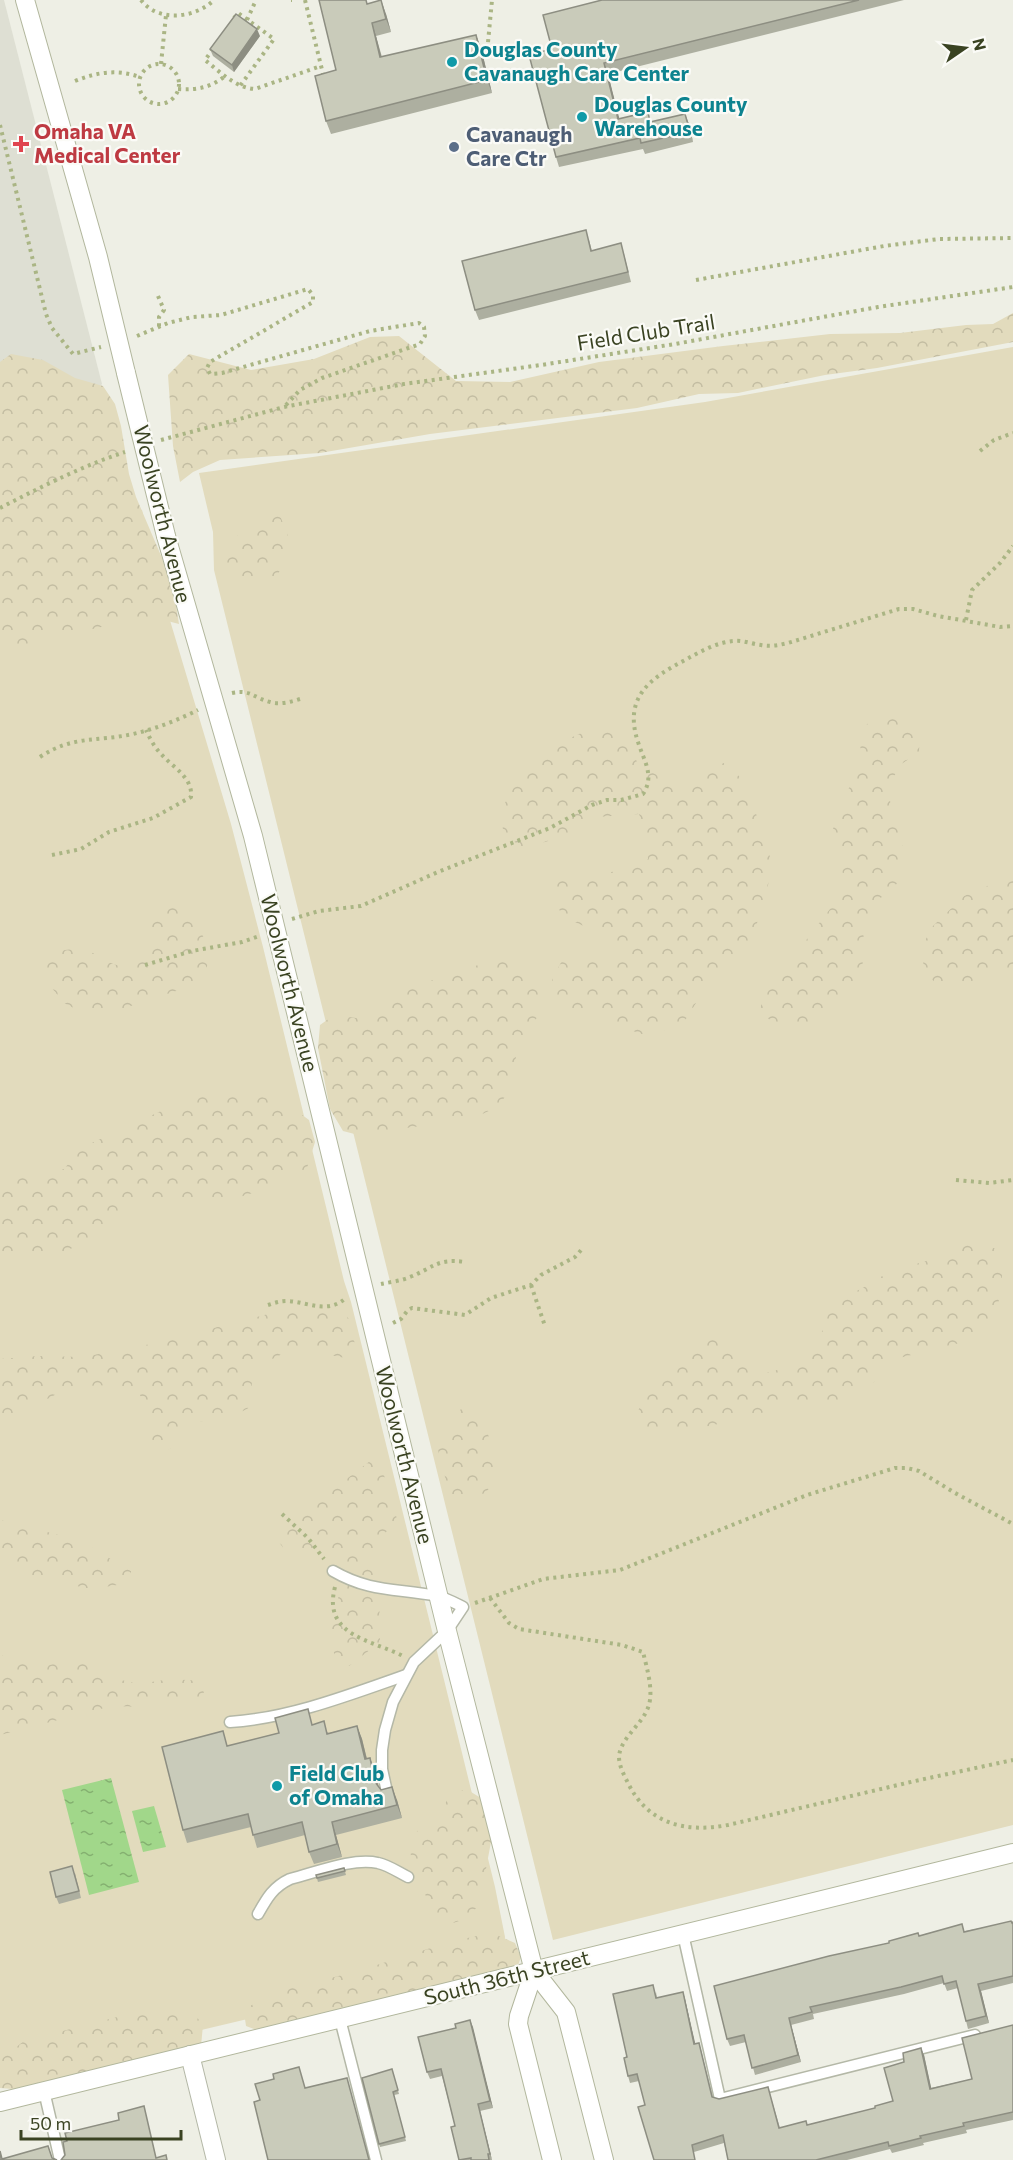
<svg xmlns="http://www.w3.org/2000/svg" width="1013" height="2160" font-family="Commissioner,sans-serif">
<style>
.built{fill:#dedfd3}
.green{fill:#e2dbbd}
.forest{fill:url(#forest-crowns)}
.water{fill:url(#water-ripples)}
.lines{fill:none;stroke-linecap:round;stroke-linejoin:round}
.lane-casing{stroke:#b4b8a7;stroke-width:13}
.street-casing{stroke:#b4b8a7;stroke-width:20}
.secondary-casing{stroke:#b2b79d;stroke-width:20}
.path{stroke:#aab584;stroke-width:4;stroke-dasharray:3 4.5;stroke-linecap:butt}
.lane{stroke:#fff;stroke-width:10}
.street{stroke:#fff;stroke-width:18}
.secondary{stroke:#fff;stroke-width:18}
.secondary-bridge-casing{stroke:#b2b79d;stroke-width:20;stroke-linecap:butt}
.secondary-bridge{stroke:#fff;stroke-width:18}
.wall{fill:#adafa0}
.shaded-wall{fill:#8d8e82}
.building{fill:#c9cbba;stroke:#8d8e82;stroke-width:1.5}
.culture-dot{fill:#0f9aa8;stroke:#fbfbf7;stroke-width:2}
.health-dot{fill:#e0444e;stroke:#fbfbf7;stroke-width:2}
.service-dot{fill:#5c6f8a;stroke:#fbfbf7;stroke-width:2}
.labels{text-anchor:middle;stroke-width:4.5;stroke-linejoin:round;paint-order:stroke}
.culture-label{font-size:21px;font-weight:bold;fill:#0d838f;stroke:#fbfbf7;text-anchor:start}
.health-label{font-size:21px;font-weight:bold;fill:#be3a42;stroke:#fbfbf7;text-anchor:start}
.service-label{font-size:21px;font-weight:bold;fill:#4e5e75;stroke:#fbfbf7;text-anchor:start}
.street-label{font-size:21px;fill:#3a4322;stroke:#fbfbf7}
</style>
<defs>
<pattern id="forest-crowns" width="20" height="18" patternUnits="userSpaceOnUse" patternTransform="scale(1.5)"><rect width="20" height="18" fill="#e2dbbd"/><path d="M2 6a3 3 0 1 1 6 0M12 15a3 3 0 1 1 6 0" fill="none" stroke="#c3bda2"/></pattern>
<pattern id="water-ripples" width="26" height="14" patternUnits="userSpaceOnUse" patternTransform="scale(1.5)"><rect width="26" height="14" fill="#a1d78a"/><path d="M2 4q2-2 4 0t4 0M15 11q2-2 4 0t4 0" fill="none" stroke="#84b070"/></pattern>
</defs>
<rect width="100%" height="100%" fill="#eeefe5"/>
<!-- built -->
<path class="built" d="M0,0H4L102,384L52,437L0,468Z"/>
<!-- green -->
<g class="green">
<path d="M1013,347V1825L553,1940L214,570L213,532L199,473L705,402Z"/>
<path d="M79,488L142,510L157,577L231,824L263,947L344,1281L351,1302L495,1887L505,1937L503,1958L0,2078V525Z"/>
</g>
<!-- forest -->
<g class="forest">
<path d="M1013,313V342L877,368L825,375L738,393L699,394L637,408L430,434L320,453L220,460L193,472L180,482L173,446L168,375L189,354L251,370L314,359L370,337L399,336L456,381L510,382L599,362L723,346L830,334L900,333L966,325L993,324Z"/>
<path d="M11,354L43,360L75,378L103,386L115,404L121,426L129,474L136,497L162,558L174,593L179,624L156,618L135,619L80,632L41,638L22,646L0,640V362Z"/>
<path d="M279,513L290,541L276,581L251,585L232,579L223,555C240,531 249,518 279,513Z"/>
<path d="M881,711L906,712L920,732L919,752L900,765L887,790L904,852L901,880C891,889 870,905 866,918C860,941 868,969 855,991C842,1012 796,1034 773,1022C768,1020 764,1013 760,1009L769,980L792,965L804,943L846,888L833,829L843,797L861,770L860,731Z"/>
<path d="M592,728L616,732L626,743L639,765L668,781L686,782L697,771L724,763L740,777L763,830L772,865L765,900L749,946L723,968L703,992L684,1022L658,1033L640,1034L596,1014L571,1013L555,1004L552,979L564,957L593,953L608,961L626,962L632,952C611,936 585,928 561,915L552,884L561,873L589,880L648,859L646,835L639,814L598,817L561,837L522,849L503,830L501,810L515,785L545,756L566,740Z"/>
<path d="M1013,875V967L963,984H937L926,974L920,950L933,926L964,896Z"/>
<path d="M168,905C193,914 201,931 212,954L205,971L185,988L119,1010L89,1016L64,1003L43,977L40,960C57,950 75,945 95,954C104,959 115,968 126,965C132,964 138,959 143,957L151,935V915Z"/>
<path d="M495,956L518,961L536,980L542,1005L534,1024L519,1044L508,1093L497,1107L472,1119L406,1128L379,1136L366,1137L343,1131L330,1109L318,1048L320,1025L334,1015L356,1018L379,1012L401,989L466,971Z"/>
<path d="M246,1093L286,1103L309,1120L315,1142L307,1168C273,1186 238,1203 198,1202C178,1202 161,1192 140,1202C131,1206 123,1217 115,1223C81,1248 43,1266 0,1255V1176H36L64,1169L83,1147L198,1094Z"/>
<path d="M981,1243L996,1249L1003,1268L997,1314L984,1337L895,1359L874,1382L832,1407L798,1405L780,1397L773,1410L710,1426L676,1428L645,1433L636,1416C644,1396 649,1394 663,1379C684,1353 697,1329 735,1340L741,1359L755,1374C777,1373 805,1362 817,1342C824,1330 828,1314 832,1301L861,1289L889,1272L926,1261L951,1247Z"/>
<path d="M298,1311L344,1313L349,1319L357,1353L351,1358C334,1358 319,1350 303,1350C285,1349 268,1361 254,1371L251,1389L254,1404C237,1418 210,1420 189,1423L178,1445L160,1453L149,1434L150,1413L136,1388L97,1385L62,1391L29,1409L0,1417V1359L38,1356L83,1357L156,1343L268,1314Z"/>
<path d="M463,1405L481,1412L492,1447L495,1482L485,1493L452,1504L437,1446L447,1435Z"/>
<path d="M378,1455L397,1519L377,1543L370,1563L379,1585L380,1642L349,1666L335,1658L329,1628L346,1572L337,1557L312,1555L289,1556L279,1542L281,1524L308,1499L340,1484Z"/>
<path d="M0,1520L79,1540L131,1571L130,1583L98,1588H85L0,1567Z"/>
<path d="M0,1655L27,1663L49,1665L77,1659L100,1665L117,1679L138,1684L171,1679L202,1681L204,1694L195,1702L179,1704L164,1701L146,1707L112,1706L0,1735Z"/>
<path d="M466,1789L481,1798L489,1819L491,1842L479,1906L462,1920L441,1927L429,1912L424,1888L411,1859L410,1840L420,1828L439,1816L449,1796Z"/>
<path d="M492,1933L515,1943L521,1957L516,1971L262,2032L246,2026L244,2012C268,1987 310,1984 342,1975C392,1962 440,1942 492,1933Z"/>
<path d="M156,2007L195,2015L203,2025L201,2046L38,2091L0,2088V2060L24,2041Z"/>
</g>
<!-- water -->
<g class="water">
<path d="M111,1778L139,1882L89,1895L62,1790Z"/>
<path d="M154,1806L166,1847L143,1852L132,1811Z"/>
</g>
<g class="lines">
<defs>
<g id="lane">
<path d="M333,1571C371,1593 398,1588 437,1596C446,1598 455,1603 463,1607L447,1631L414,1662L393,1702L385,1730L382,1750V1769L387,1792"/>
<path d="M230,1722C290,1718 349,1695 406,1675"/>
<path d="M258,1914C267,1898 273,1887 290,1879C315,1873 353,1857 378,1863C388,1865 398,1872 408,1877"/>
<path d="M683,1934L720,2099L975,2035"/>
<path d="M340,2019L376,2160"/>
<path d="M44,2091L60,2160"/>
</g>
<path id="street" d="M190,2055L216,2160"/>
<g id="secondary">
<path d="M25,0L98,257L126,373"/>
<path d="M166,536L253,836L447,1631L534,1971L566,2012L604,2160"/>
<path d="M534,1971L519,2016L518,2024L552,2160"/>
<path d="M0,2102L1013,1853"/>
</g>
</defs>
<!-- lane casing -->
<use href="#lane" class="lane-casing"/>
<!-- street casing -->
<use href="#street" class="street-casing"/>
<!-- secondary casing -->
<use href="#secondary" class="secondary-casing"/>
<!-- path -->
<g class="path">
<path d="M141,0C158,23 196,18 214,0"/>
<path d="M291,0H292"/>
<path d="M305,0L324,78"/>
<path d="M234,18L238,13L274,39L240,86"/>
<path d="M247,20L256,0"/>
<path d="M213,49L205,60C220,72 236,88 255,89L321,66"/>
<path d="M483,54L487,53L492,0"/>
<path d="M161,64L166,15"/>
<circle cx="159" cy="84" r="20"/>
<path d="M75,81C97,72 117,69 140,77"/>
<path d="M178,89C197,90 210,88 225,76"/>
<path d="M0,125L46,314L52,328L73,354L101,347"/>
<path d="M696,280L884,246L939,239L1013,238"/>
<path d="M158,296L164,310L159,317V327"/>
<path d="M137,336L168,323L192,317L221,315L308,289L313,295V302L210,362L207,368L210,374L222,373L370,331L419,323L424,327L425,336L420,344L322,378L300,390L285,406"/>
<path d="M161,440L284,407L404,384L541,365L675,344L878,307L1013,287"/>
<path d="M980,451L994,440L1013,433"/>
<path d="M0,508C41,487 82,466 125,452"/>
<path d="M966,620L972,590L1000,563L1013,546"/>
<path d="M232,693C250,689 254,698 270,702C280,705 290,702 300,699"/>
<path d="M40,757C73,735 97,742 133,734C155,729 178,720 198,710"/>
<path d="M52,855L81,849L109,832L153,818L191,797C193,778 174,768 162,755C155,748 150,739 146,730"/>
<path d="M292,919L319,911L361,906L438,872L550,828L592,805L607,800H621L643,794C655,776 644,761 638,742C623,697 650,678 687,659C701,651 718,642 734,641C743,640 752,644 761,645C771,647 779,645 788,643L899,609H913L938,616L1000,627L1013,626"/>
<path d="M145,965L192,951L242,942L259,936"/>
<path d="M956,1180L989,1183L1013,1180"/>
<path d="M381,1284C390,1282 401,1281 410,1277C433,1268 437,1258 465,1262"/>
<path d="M531,1285L545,1326"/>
<path d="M268,1305C274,1303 280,1301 287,1301C309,1302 328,1315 347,1297"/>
<path d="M393,1323L401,1319L408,1310L412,1308L465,1315L491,1298L531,1285L541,1275L575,1257L583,1248"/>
<path d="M282,1514L308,1538L324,1559"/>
<path d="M335,1587C322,1636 372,1640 403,1656"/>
<path d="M490,1598L509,1623L519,1629L622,1645L643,1652C647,1669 655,1694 647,1710C640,1726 620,1739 619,1757C619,1766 624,1775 628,1783C648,1824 685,1833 728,1825L915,1781L1013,1760"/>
<path d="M475,1603L543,1579L620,1570L807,1495L895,1468H907L919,1471L955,1493L1013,1524"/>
</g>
<!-- lane -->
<use href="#lane" class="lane"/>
<!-- street -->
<use href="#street" class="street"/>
<!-- secondary -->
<use href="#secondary" class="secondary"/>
<defs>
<path id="secondary-bridge" d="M126,373L166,536"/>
</defs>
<!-- secondary-bridge casing -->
<use href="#secondary-bridge" class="secondary-bridge-casing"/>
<!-- secondary-bridge -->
<use href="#secondary-bridge" class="secondary-bridge"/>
</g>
<!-- wall -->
<g class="wall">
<path d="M602,0H904L608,74L619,119L689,124L693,142L645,154L643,149L559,167L556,157Z"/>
<path d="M368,4L386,14L391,32L376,36L382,57L476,35L481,48L492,93L331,134L326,121L336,70Z"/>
<path d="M260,36L234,72L213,56L210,49Z"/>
<path d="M589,240L592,251L624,254L631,282L479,320L475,310Z"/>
<path d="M313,1724L329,1733L357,1726L362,1739L367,1759L370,1758L375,1771L378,1786L381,1790L397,1800L402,1818L336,1835L342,1857L314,1864L309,1852L305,1835L257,1848L251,1827L187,1843L183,1830L228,1746Z"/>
<path d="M344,1868L346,1875L318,1882L316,1875Z"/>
<path d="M75,1873L81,1898L59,1904L56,1897Z"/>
<path d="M1013,1922V1983L981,1991L989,2023L968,2029L958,1988L947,1991L944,1983L904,1994L813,2014L814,2019L791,2025L801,2062L755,2075L746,2042L730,2046L727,2039L919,1936L965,1931Z"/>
<path d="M656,1992L657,1998L683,1992L685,1999L695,2044L699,2043L701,2050L713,2097L719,2099L770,2094L780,2128L807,2125L875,2108L893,2101L904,2062L924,2055L931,2088L972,2079L1013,2025V2120L966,2130L967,2133L923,2143L924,2145L892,2153L890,2149L847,2160H728L724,2143L694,2152L645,2105L639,2081L630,2083L628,2076L627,2057Z"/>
<path d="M470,2020L493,2108L480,2111L492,2160H459L455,2126L442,2076L430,2079L427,2072L456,2028Z"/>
<path d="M392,2069L399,2094L394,2095L406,2141L380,2147L379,2144Z"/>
</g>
<!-- shaded-wall -->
<g class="shaded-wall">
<path d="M381,0L386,14L391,32L386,19Z"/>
<path d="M372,23L376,36L385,71L380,57Z"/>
<path d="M257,29L260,36L234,72L232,65Z"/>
<path d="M476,35L481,48L492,93L487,80Z"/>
<path d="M604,63L608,74L622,129L618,119Z"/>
<path d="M685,114L689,124L693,142L690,132Z"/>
<path d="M357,1726L362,1739L370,1772L365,1759Z"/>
<path d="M370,1758L375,1771L380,1794L375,1782Z"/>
<path d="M392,1787L397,1800L402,1818L397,1805Z"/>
<path d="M332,1822L336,1835L342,1857L337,1844Z"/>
<path d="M978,1984L981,1991L989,2023L986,2016Z"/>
<path d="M683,1992L685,1999L697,2051L694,2044Z"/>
<path d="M789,2018L791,2025L801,2062L798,2055Z"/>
<path d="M470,2020L473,2027L493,2108L490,2101Z"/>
<path d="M921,2048L924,2055L933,2096L930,2089Z"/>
<path d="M478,2104L480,2111L492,2160L490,2154Z"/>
</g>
<!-- building -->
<g class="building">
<path d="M319,0H366L367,4L381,0L386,19L372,23L380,57L476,35L487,80L326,121L315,76L336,70Z"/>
<path d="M602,0H859L604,63L618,119L648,112L650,122L685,114L690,132L641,143L640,138L556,157L529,55L552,49L543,15Z"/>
<path d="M236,14L257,29L232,65L210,49Z"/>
<path d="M586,230L591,251L621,243L628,272L475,310L462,261Z"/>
<path d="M308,1709L312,1725L324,1721L327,1734L357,1726L365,1759L370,1758L375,1782L381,1790L392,1787L397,1805L332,1822L337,1844L309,1852L302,1822L253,1835L248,1814L183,1830L162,1747L223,1731L227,1746L279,1733L275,1718Z"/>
<path d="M72,1866L79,1891L56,1897L50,1872Z"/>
<path d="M344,1868L345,1871L317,1878L316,1875Z"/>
<path d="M1011,1921L1012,1923L1013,1922V1976L978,1984L986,2016L966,2021L956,1981L944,1984L942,1976L901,1987L810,2007L812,2012L789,2018L798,2055L752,2068L744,2035L727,2039L714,1986L829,1956L889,1943V1941L918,1933L919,1936L962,1924L964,1932Z"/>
<path d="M653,1985L656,1998L683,1992L694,2044L699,2043L712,2097L719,2099L768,2087L779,2128L806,2121L807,2125L875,2108V2106L893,2101L884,2068L904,2062L903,2053L921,2048L930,2089L972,2079L962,2038L1013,2025V2112L963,2123L964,2126L920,2136L921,2138L889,2146L888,2142L816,2160H728L723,2135L692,2145L695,2160H654L638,2107L645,2105L637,2074L628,2076L624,2058L627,2057L613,1994Z"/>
<path d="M470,2020L490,2101L478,2104L490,2154H488L489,2160H471V2158L459,2160L451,2127L455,2126L441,2069L427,2072L418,2037L456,2028L455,2024Z"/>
<path d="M299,2067L305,2088L347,2078L369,2160H268L254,2102L260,2100L255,2084L274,2079L273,2074Z"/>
<path d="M392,2069L398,2090L393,2092L405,2137L379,2144L362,2078Z"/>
<path d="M144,2106L156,2158L166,2155L167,2160H61L65,2155L63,2142L67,2141L65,2133L119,2120L118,2113Z"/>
<path d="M48,2146L52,2158L57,2160H0V2151L2,2159Z"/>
</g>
<!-- markers -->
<g class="culture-dot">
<circle cx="452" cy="62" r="6"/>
<circle cx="582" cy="117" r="6"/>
<circle cx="277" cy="1786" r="6"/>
</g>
<path class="health-dot" d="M18 135h6v6h6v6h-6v6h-6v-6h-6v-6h6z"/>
<circle class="service-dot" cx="454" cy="147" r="6"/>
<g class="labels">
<!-- culture labels -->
<g class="culture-label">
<text x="464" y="57">Douglas County<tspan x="464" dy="24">Cavanaugh Care Center</tspan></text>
<text x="594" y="112">Douglas County<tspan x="594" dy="24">Warehouse</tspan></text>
<text x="289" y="1781">Field Club<tspan x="289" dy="24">of Omaha</tspan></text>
</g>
<!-- health labels -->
<g class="health-label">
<text x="34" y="139">Omaha VA<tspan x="34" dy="24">Medical Center</tspan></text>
</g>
<!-- service labels -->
<g class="service-label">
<text x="466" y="142">Cavanaugh<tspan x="466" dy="24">Care Ctr</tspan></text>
</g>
<!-- street labels -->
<g class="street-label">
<text transform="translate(646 333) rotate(-9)" y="7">Field Club Trail</text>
<text transform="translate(162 514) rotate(76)" y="7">Woolworth Avenue</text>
<text transform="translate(289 983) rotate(76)" y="7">Woolworth Avenue</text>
<text transform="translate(404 1455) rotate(76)" y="7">Woolworth Avenue</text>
<text transform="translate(507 1978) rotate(-14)" y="7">South 36th Street</text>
</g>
</g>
<!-- north arrow -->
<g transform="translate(965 48) rotate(76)" stroke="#fbfbf7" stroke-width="4.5" paint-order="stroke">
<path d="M0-4.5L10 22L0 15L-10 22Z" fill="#3a4322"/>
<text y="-9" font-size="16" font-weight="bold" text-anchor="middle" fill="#3a4322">N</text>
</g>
<!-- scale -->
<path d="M21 2130v9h160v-9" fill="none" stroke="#3a4322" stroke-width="3"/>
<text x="30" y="2130" font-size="18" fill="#3a4322" stroke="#fbfbf7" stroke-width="4.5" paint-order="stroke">50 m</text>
</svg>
